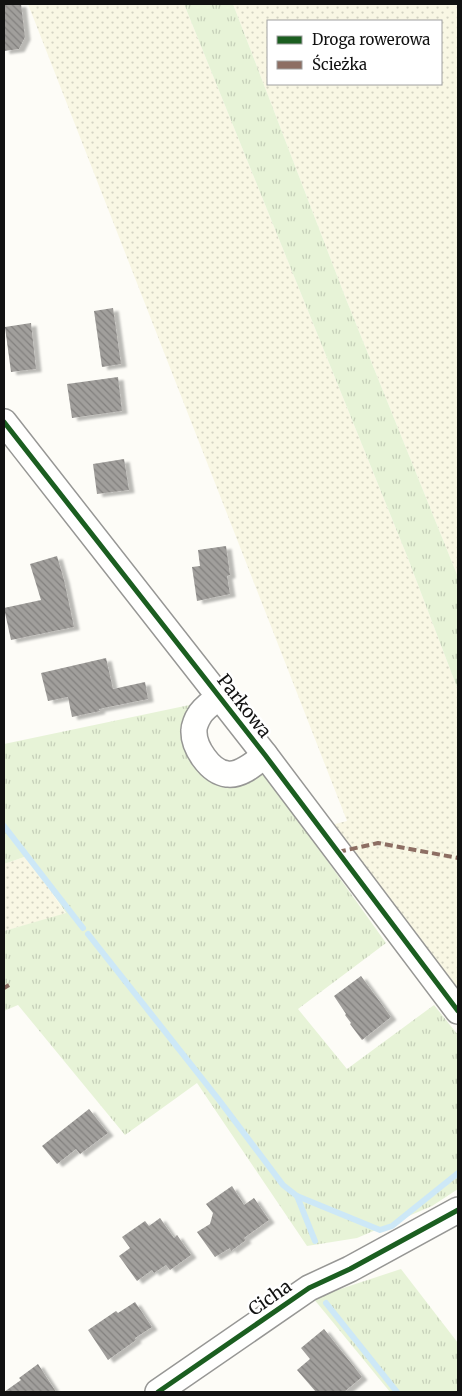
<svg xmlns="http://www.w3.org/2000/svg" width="462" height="1396" font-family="Merriweather,serif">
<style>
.farmland{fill:url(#farmland-dots);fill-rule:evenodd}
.grass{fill:url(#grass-tufts)}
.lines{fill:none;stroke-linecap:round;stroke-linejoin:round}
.stream{stroke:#cde8f7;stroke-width:6}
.building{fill:url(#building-back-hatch);filter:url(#shadow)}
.minor-casing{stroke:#979795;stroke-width:28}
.minor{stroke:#fffffe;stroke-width:25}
.quiet{stroke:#8d6e63;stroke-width:4;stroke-dasharray:8 4;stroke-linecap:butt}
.cycleway-casing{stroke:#fff;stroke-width:8}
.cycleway{stroke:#1b5e20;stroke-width:5}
.labels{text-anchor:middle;stroke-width:5;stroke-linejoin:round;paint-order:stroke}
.street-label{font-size:18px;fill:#111;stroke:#fff}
</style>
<defs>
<pattern id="farmland-dots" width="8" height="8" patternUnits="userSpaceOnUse" patternTransform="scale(1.25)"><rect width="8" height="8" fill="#f9f7e4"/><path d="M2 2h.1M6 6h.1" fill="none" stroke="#d4d3c3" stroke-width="1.8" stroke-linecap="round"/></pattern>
<pattern id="grass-tufts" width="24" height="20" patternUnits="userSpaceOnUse" patternTransform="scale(1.25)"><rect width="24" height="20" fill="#e7f3d7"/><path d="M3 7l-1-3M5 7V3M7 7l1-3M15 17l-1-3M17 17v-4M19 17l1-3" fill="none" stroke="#c5cfb8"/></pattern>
<pattern id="building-back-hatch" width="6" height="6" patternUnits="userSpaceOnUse" patternTransform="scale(1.25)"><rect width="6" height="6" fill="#a19f9c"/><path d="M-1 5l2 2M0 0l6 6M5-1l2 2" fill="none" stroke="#82807e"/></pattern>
<filter id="shadow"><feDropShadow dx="5.5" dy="3" stdDeviation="1" flood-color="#0004"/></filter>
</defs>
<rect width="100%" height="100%" fill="#fdfcf7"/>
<!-- farmland -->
<g class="farmland">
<path d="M28,4H184L407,556L458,690V996L331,825L347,821Z"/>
<path d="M233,4H458V577L346,299ZM268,21H441V84H268Z"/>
<path d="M27,856L66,914L4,931V864Z"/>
</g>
<!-- grass -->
<g class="grass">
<path d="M184,4H233L346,299L458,577V690L407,556Z"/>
<path d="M199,703L202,769L264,772L386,943L298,1009L347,1069L434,1005L458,1035V1189L432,1206L357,1238L307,1246L197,1083L125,1135L18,1005L4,1011V931L66,913L27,856L4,864V744Z"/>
<path d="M401,1269L458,1343V1392H390L313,1298Z"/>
</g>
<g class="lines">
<!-- stream -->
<g class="stream">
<path d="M4,826L83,928"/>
<path d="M88,934L219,1100L283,1185L297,1196L380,1230L392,1226L458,1173"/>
<path d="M297,1196L315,1241"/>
<path d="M326,1303L397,1392"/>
</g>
</g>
<!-- building -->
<g class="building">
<path d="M4,4H21L25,37L19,49L4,51Z"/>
<path d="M113,308L121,364L102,367L94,311Z"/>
<path d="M31,323L36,369L11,372L5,327Z"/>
<path d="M118,377L122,411L72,418L67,384Z"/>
<path d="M124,459L129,490L97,494L93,464Z"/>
<path d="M226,546L230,575L227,576L230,594L197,601L192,567L200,566L198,550Z"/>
<path d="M57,556L64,580L74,627L11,640L4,608L41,600L30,564Z"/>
<path d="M106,658L113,689L145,682L148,699L99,709L100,711L72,717L68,697L48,701L41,673Z"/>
<path d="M361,976L391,1017L362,1040L350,1024L351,1023L345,1015L346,1014L334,996Z"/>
<path d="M89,1109L108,1133L80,1154L76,1149L57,1164L42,1146Z"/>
<path d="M232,1186L244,1205L254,1198L269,1220L244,1238L246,1240L231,1251L230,1248L215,1257L197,1232L210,1224L213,1213L206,1204Z"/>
<path d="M160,1218L174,1238L177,1235L191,1255L170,1270L166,1265L154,1273L152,1270L137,1281L119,1256L130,1248L122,1237L145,1221L149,1226Z"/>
<path d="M135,1302L152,1327L135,1338L136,1340L108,1360L88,1330L116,1311L118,1313Z"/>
<path d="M324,1329L362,1377L344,1392H316L297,1370L310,1359L301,1348Z"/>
<path d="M38,1364L56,1392H4L21,1380L19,1378Z"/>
</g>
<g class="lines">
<defs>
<g id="minor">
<path d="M4,422L265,755L458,1011"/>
<path d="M219,697C213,702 203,708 199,716C197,719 194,726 194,730C193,747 210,772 227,774C241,776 255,763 265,755"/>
<path d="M158,1392L309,1288L350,1269L458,1210"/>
</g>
</defs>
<!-- minor casing -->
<use href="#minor" class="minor-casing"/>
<!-- minor -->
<use href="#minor" class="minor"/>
<!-- quiet -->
<g class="quiet">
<path d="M338,852L378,843L458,858"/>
<path d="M4,988L9,985"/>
</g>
<defs>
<g id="cycleway">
<path d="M4,422L265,755L458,1011"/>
<path d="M158,1392L309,1288L350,1269L458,1210"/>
</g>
</defs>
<!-- cycleway casing -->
<use href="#cycleway" class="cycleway-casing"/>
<!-- cycleway -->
<use href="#cycleway" class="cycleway"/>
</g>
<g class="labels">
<!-- street labels -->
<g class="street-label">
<text transform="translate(244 706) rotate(52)" y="6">Parkowa</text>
<text transform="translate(270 1298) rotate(-35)" y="6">Cicha</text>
</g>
</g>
<!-- border -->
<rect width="462" height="1396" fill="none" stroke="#111111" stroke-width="10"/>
<!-- legend -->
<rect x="267" y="20" width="175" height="65" fill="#ffffff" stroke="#a0a0a0"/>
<rect x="277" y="36" width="25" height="8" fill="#1b5e20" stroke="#a0a0a0"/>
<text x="312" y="45" font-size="15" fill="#111111">Droga rowerowa</text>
<rect x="277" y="61" width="25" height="8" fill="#8d6e63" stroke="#a0a0a0"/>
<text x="312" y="70" font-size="15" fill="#111111">Ścieżka</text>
</svg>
